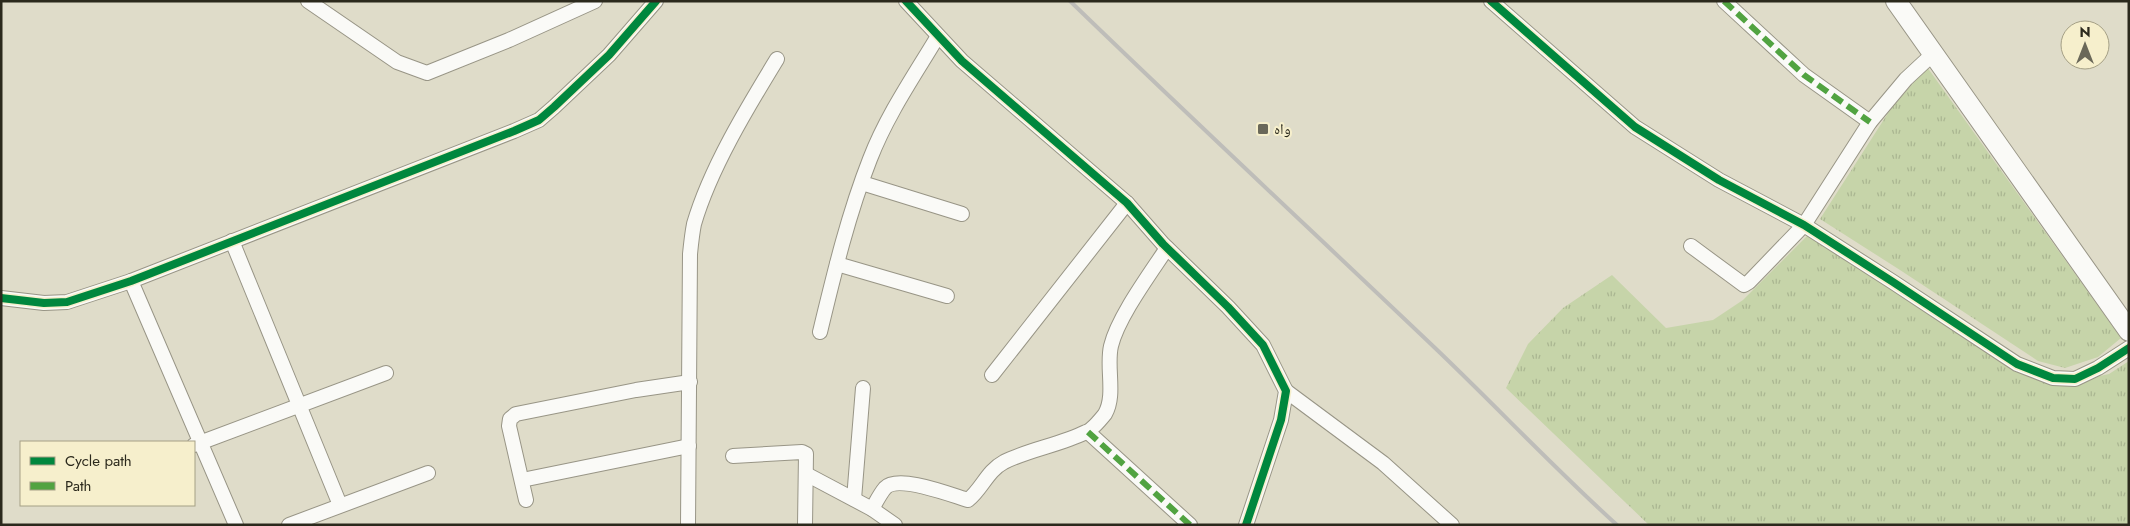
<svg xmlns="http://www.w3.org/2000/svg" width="2130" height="526" font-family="Jost,'Noto Naskh Arabic',sans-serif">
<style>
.grass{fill:url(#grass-tufts)}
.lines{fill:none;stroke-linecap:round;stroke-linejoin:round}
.minor-casing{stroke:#989586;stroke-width:16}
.secondary-casing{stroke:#989586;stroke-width:22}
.minor{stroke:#fafaf7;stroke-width:14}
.secondary{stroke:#fafaf7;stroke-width:20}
.rail{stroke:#bebdb9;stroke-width:4}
.quiet{stroke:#51a341;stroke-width:6;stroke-dasharray:12 6;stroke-linecap:butt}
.cycleway-casing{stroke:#f6efcc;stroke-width:11}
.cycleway{stroke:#00873e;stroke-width:8}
.poi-dot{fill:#6a6859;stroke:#f6efcc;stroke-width:2}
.labels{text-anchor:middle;stroke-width:4;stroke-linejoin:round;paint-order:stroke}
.poi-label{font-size:15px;fill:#2b291c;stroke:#f6efcc;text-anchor:start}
</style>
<defs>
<pattern id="grass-tufts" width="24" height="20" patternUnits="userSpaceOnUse" patternTransform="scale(1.25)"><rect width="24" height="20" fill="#c6d4a9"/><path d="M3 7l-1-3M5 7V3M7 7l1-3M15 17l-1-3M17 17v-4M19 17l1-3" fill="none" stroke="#aab691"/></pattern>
</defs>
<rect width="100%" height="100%" fill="#dfdcc9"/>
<!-- grass -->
<g class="grass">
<path d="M1927,67L2121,338L2098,357L2065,368L2038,361L1900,270L1820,219L1890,110Z"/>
<path d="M1809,234L1979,348L2021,372L2059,385L2109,374L2129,361V525H1649L1506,388L1528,344L1563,308L1612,275L1666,328L1713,320L1743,300Z"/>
</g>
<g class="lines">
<defs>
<g id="minor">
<path d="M308,1L397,62L427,73L509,40L595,1"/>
<path d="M906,1L962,61L1127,203L1163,244L1228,307L1263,345L1286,391L1281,420L1246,525"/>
<path d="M1491,1L1635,127L1719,180L1804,225L1893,282L2017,364L2053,378L2075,379L2098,368L2129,348"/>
<path d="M1724,1L1804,75L1870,122"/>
<path d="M862,183L962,214"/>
<path d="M232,241L340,505"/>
<path d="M1691,246L1744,285L1749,282L1804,225L1870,122L1906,79L1934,53"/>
<path d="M837,264L947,296"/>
<path d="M131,281L236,525"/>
<path d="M1,298L44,303L67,302L131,281L514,131L539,120L554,107L609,55L656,1"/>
<path d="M820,332C834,274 848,215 870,159C887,115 914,76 938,36"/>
<path d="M992,375L1127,203"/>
<path d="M1286,391L1383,463L1452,525"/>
<path d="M1088,432L1190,525"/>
<path d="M194,445L386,373"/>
<path d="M733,456L802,452L806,454L805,525"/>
<path d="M806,474L872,509L895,525"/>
<path d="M522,480L689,446"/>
<path d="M854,499L863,388"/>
<path d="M526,500L509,426L510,419L516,414L636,390L690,382"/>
<path d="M872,509C876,502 880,494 885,488C898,474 951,495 968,500C982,489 987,471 1004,462C1030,449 1060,445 1086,432C1092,430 1101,419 1105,414C1116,395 1106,367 1111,346C1118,317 1150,274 1167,248"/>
<path d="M289,525L428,473"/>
<path d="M688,525L690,254C691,244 692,234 694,224C710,169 747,108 777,59"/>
</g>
<path id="secondary" d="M1896,1L2129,331"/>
</defs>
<!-- minor casing -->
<use href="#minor" class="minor-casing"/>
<!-- secondary casing -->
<use href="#secondary" class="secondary-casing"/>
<!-- minor -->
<use href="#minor" class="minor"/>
<!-- secondary -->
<use href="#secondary" class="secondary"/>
<!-- rail -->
<path class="rail" d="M1070,1C1190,117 1313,232 1434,347C1496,406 1554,468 1617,525"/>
<!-- quiet -->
<g class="quiet">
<path d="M1724,1L1804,75L1870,122"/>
<path d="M1088,432L1190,525"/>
</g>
<defs>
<g id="cycleway">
<path d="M906,1L962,61L1127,203L1163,244L1228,307L1263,345L1286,391L1281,420L1246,525"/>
<path d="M1491,1L1635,127L1719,180L1804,225L1893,282L2017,364L2053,378L2075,379L2098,368L2129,348"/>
<path d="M1,298L44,303L67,302L131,281L514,131L539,120L554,107L609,55L656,1"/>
</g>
</defs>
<!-- cycleway casing -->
<use href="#cycleway" class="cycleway-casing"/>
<!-- cycleway -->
<use href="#cycleway" class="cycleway"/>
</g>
<!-- markers -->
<rect class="poi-dot" x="1257" y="123" width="12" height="12" rx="2.5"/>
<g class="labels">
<!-- poi labels -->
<g class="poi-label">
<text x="1274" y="134">واہ</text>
</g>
</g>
<!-- border -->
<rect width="2130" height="526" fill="none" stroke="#2b291c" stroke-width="5"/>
<!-- legend -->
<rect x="20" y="441" width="175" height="65" fill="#f6efcc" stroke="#a5a086"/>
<rect x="30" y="457" width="25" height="8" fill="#00873e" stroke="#a5a086"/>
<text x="65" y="466" font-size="15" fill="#2b291c">Cycle path</text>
<rect x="30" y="482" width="25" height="8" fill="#51a341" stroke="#a5a086"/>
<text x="65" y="491" font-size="15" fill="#2b291c">Path</text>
<!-- north arrow -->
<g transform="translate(2085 45)"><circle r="24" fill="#f6efcc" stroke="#a5a086"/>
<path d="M0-4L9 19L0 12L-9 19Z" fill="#6a6859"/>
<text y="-8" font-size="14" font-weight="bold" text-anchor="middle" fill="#2b291c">N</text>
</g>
</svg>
